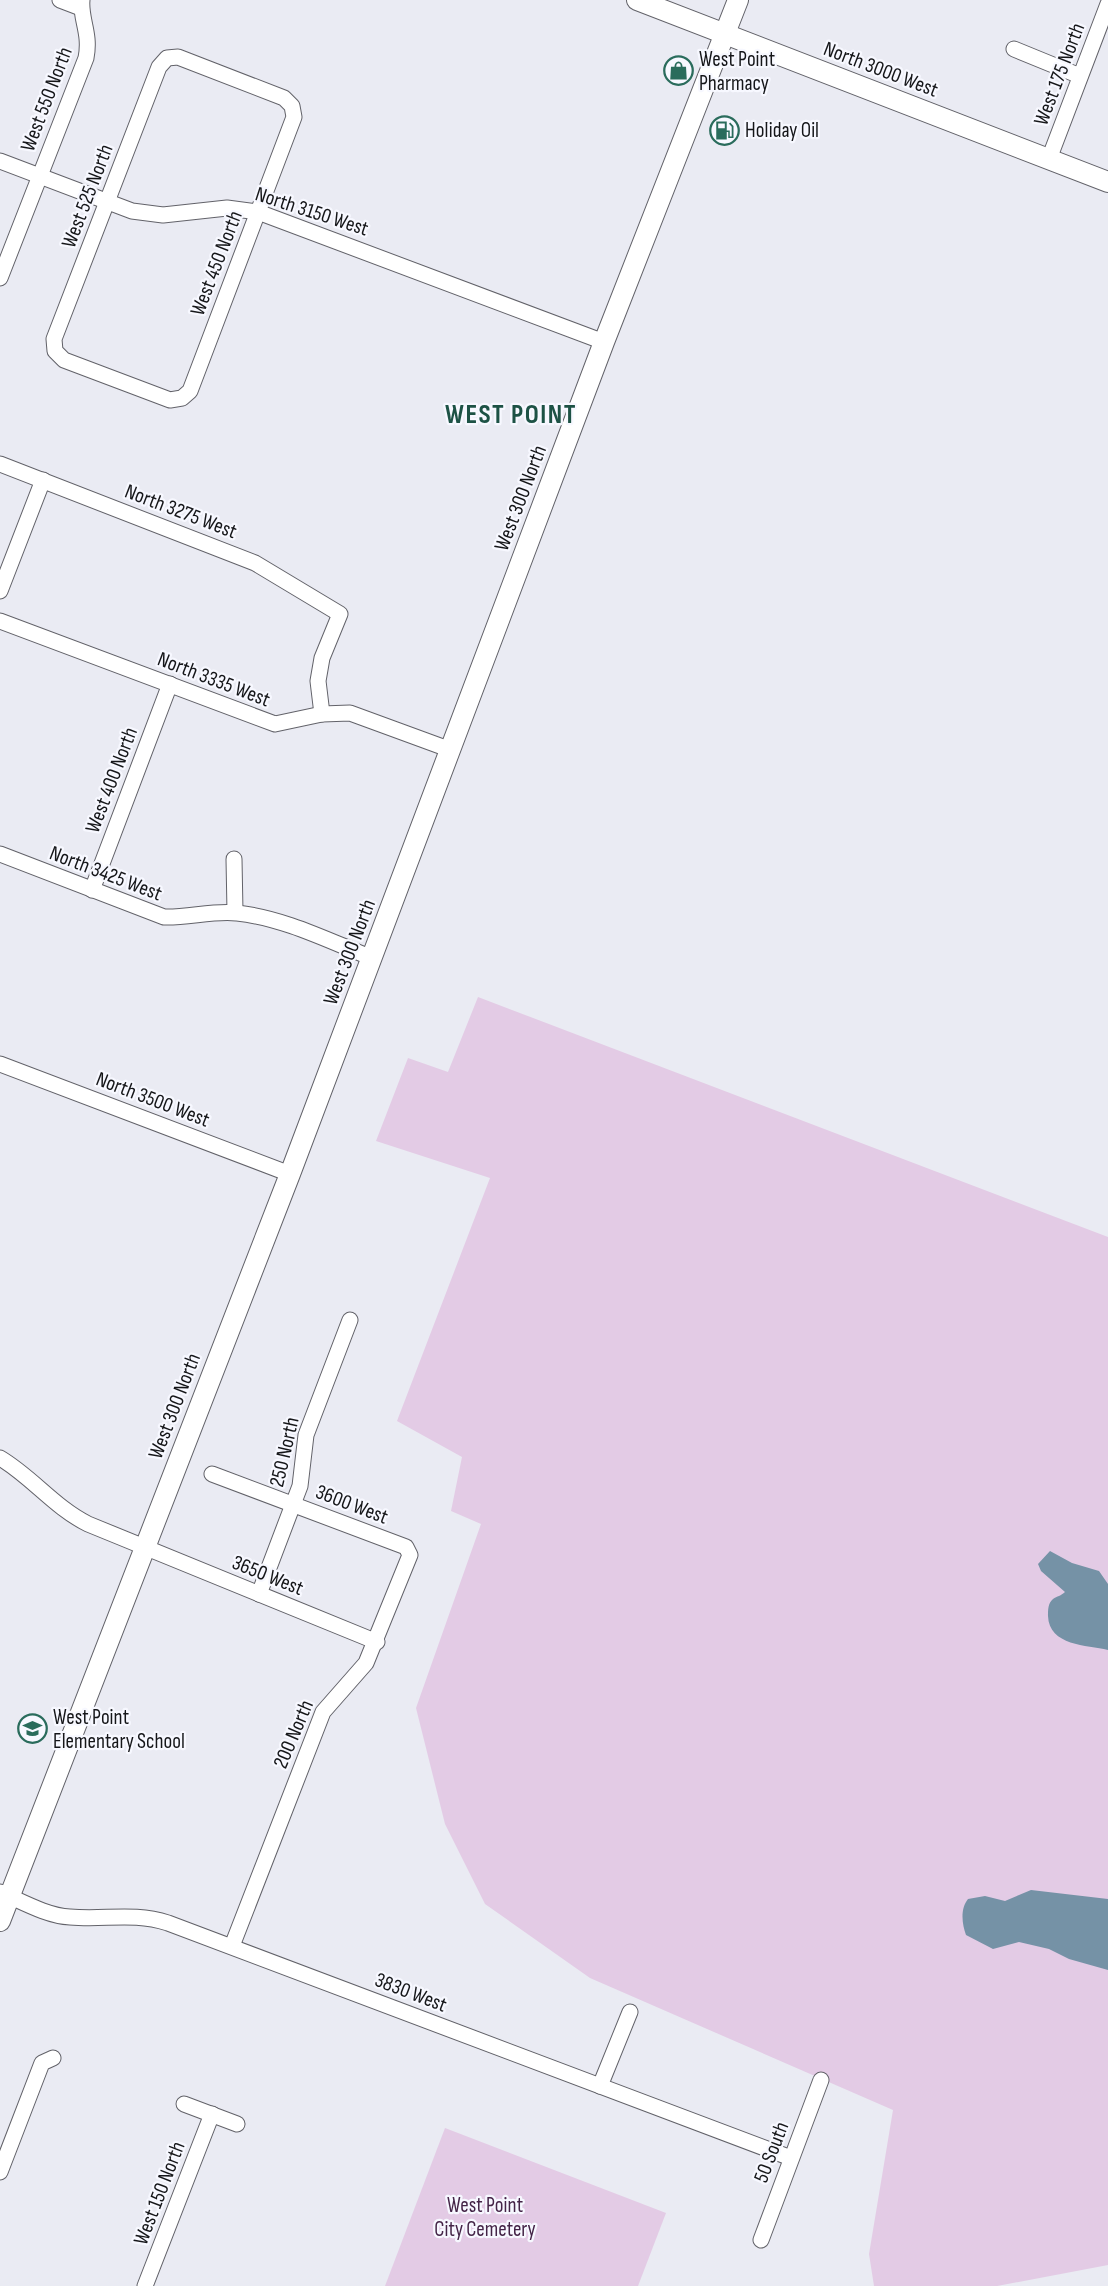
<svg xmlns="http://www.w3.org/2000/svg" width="1108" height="2286" font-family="'Sofia Sans Condensed',sans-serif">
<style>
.green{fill:#e3cbe5}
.water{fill:#7592a6}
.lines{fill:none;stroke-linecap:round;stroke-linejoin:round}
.minor-casing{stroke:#626269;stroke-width:17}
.major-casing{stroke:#626269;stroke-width:22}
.minor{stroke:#fff;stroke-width:15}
.major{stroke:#fff;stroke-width:20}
.labels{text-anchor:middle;stroke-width:4.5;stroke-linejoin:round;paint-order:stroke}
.poi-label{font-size:21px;fill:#151619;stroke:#f7f8ff;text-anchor:start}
.street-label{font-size:21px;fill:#151619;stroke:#f7f8ff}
.park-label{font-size:21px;fill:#442447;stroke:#f7f8ff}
.district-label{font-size:27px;font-weight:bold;letter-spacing:1.5px;fill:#1d5245;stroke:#f7f8ff}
</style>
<rect width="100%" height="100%" fill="#eaebf3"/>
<!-- green -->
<g class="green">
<path d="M478,997L1108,1237V2265L997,2286H874L869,2254L893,2110L590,1978L485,1904L445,1824L416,1708L481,1524L451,1511L462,1457L397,1421L490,1178L376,1141L408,1058L448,1072Z"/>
<path d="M445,2128L666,2213L638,2286H385Z"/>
</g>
<!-- water -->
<g class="water">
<path d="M1050,1551L1072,1563L1099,1571L1108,1584V1650C1087,1645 1049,1646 1048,1616C1048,1610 1048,1603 1053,1599C1057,1596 1061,1596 1065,1592L1041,1571L1038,1564Z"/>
<path d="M1031,1890L1108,1899V1970L1069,1959L1049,1949L1019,1942L993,1949L966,1935C962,1924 960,1909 968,1899L985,1896L1005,1901Z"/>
</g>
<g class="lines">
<defs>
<g id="minor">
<path d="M60,0L81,8"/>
<path d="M1014,49L1080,76"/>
<path d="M178,57L284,98L292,106L294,117L190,391L182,398L170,400L64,360L55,351L54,339L159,67L167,58Z"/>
<path d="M1049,159L1108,4"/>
<path d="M0,161L132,211L163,215L227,208L258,212L604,342"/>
<path d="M0,278L86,58C91,33 80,19 82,0"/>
<path d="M0,464L255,563L340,614L322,658L318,681L322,714"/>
<path d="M0,591L43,480"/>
<path d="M0,621L275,724L322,714L350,713L451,750"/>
<path d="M0,854L164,917C187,918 215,910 237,913C284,918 329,941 372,958"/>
<path d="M234,859L235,912"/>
<path d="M92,890L170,684"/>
<path d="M0,1064L290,1174"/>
<path d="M0,1458C32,1477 54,1507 88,1524L377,1642"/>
<path d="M212,1474L406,1547L410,1555L366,1663L323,1712L232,1946"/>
<path d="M259,1594L300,1486L306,1435L350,1320"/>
<path d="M0,1892C21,1901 47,1916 70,1917C106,1920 133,1912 168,1923L791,2158"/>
<path d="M600,2086L630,2012"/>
<path d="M184,2104L237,2124"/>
<path d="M0,2172L42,2063L53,2058"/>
<path d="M761,2240L821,2080"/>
<path d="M145,2286L212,2114"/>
</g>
<g id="major">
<path d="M637,0L1108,182"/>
<path d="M0,1921L290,1174L604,342L738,0"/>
</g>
</defs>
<!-- minor casing -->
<use href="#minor" class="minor-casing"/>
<!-- major casing -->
<use href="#major" class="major-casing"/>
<!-- minor -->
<use href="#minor" class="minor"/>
<!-- major -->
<use href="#major" class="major"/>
</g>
<!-- icons -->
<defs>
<symbol id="shop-ring" viewBox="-11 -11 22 22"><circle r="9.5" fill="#f7f8ff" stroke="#2a6c5c" stroke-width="1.5"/><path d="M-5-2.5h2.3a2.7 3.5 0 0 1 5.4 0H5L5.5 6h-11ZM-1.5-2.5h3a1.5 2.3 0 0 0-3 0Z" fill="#2a6c5c"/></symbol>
<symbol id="fuel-ring" viewBox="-11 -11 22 22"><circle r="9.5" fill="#f7f8ff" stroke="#2a6c5c" stroke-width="1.5"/><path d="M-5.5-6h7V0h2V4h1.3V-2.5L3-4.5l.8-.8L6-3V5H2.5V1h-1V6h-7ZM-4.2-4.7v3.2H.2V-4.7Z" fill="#2a6c5c"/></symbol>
<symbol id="school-ring" viewBox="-11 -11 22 22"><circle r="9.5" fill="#f7f8ff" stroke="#2a6c5c" stroke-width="1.5"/><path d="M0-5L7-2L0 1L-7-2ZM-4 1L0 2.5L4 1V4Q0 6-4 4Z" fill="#2a6c5c"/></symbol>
</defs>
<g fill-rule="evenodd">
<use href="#shop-ring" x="662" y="54" width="33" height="33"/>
<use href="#fuel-ring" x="708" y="114" width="33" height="33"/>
<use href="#school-ring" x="16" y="1712" width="33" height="33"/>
</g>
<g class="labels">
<!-- poi labels -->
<g class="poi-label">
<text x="699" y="66">West Point<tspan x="699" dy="24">Pharmacy</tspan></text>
<text x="745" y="137">Holiday Oil</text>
<text x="53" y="1724">West Point<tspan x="53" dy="24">Elementary School</tspan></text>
</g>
<!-- street labels -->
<g class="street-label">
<text transform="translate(881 69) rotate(21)" y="7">North 3000 West</text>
<text transform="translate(1059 74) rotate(-69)" y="7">West 175 North</text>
<text transform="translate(46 99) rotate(-69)" y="7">West 550 North</text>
<text transform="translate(87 196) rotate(-69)" y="7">West 525 North</text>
<text transform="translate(312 211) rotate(18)" y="7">North 3150 West</text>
<text transform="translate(216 263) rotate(-69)" y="7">West 450 North</text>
<text transform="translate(520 498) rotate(-69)" y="7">West 300 North</text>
<text transform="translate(181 511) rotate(21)" y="7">North 3275 West</text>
<text transform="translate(214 679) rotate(21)" y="7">North 3335 West</text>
<text transform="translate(111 780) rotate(-69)" y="7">West 400 North</text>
<text transform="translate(106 873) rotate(21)" y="7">North 3425 West</text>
<text transform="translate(349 952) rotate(-69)" y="7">West 300 North</text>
<text transform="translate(153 1099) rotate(21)" y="7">North 3500 West</text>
<text transform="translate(174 1406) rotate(-69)" y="7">West 300 North</text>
<text transform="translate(284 1452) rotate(-77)" y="7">250 North</text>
<text transform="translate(352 1504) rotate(21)" y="7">3600 West</text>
<text transform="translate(268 1575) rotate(22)" y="7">3650 West</text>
<text transform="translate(293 1734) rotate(-67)" y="7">200 North</text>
<text transform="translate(411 1992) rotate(21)" y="7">3830 West</text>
<text transform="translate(771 2152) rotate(-69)" y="7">50 South</text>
<text transform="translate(159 2193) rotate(-69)" y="7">West 150 North</text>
</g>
<!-- park labels -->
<g class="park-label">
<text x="485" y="2212">West Point<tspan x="485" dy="24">City Cemetery</tspan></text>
</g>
<!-- district labels -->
<g class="district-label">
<text x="511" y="423">WEST POINT</text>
</g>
</g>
</svg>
